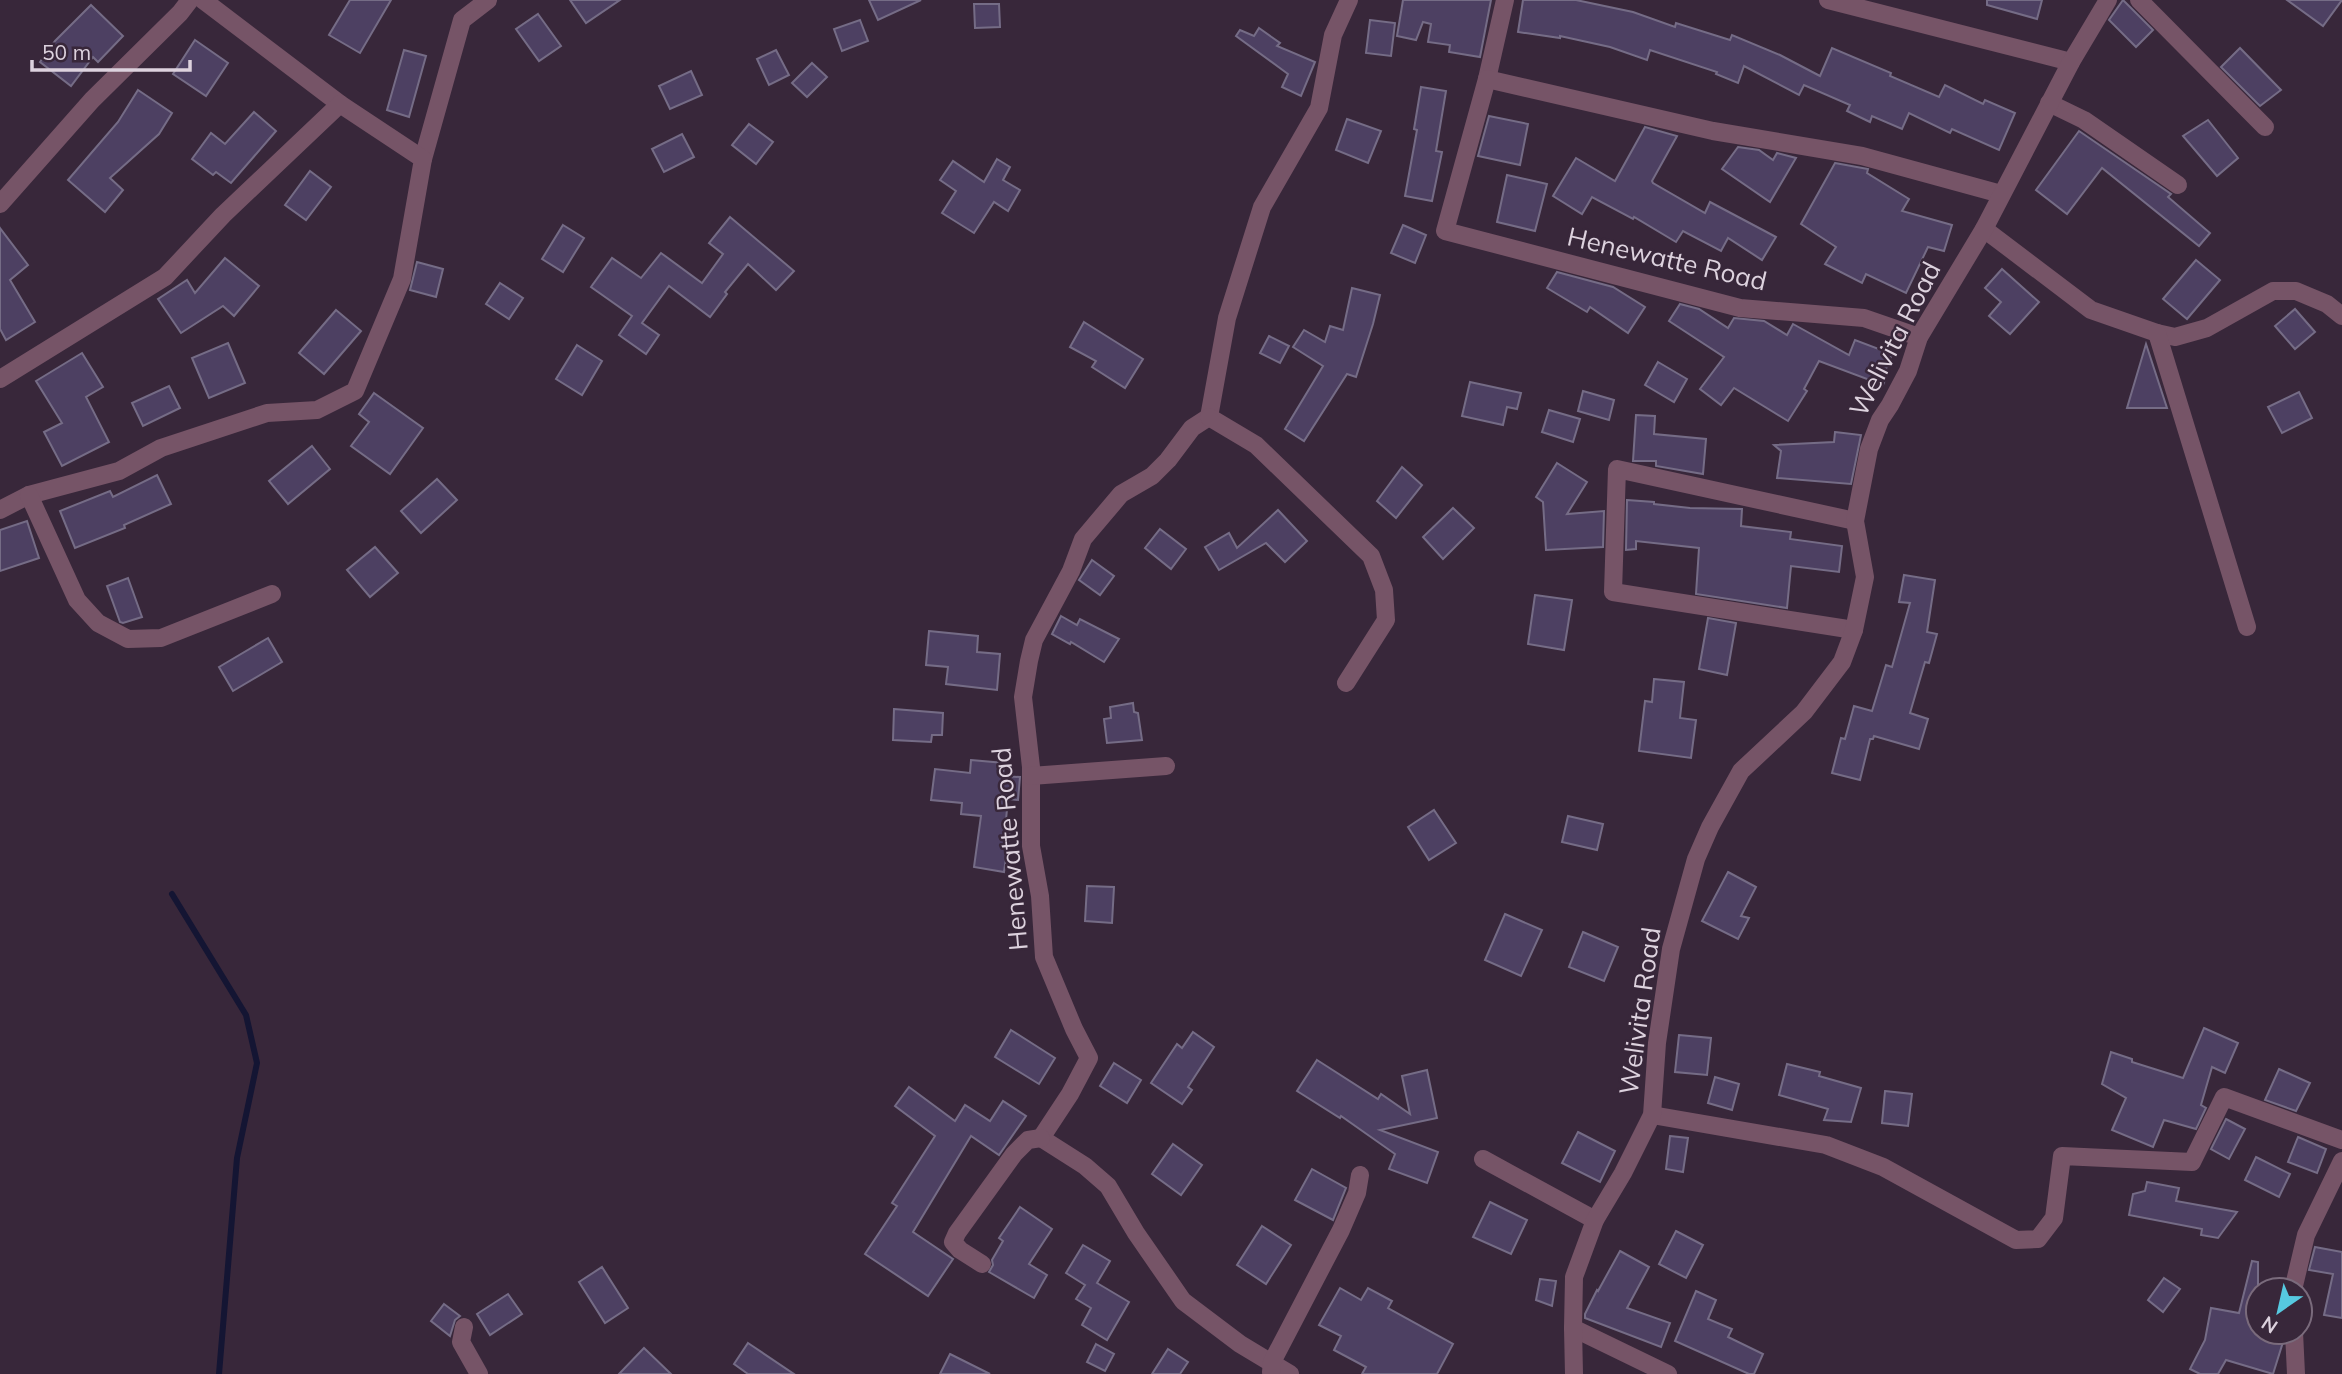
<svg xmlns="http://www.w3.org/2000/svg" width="2342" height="1374" font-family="Mulish,sans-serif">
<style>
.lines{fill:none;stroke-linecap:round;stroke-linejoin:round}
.stream{stroke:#141533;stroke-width:6}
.building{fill:#4d4062;stroke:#756c86;stroke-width:2}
.minor{stroke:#765467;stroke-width:18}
.labels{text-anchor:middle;stroke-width:5;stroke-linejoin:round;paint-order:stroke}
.street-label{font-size:26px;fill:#ddd2de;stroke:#38273a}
</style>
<rect width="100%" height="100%" fill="#38273a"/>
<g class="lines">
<!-- stream -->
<path class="stream" d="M172,894L246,1015L257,1063L237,1158L219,1374"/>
</g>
<!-- building -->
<g class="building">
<path d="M350,0H391L360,53L329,35Z"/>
<path d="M570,0H620L586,23Z"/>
<path d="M869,0H921L878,20Z"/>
<path d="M1403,0H1491L1480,57L1449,52L1450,45L1428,42L1431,24L1423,22L1416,40L1397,36Z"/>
<path d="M1523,0H1576L1633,12L1675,27L1676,23L1730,40L1732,35L1780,55L1820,76L1832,48L1891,73L1890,76L1939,97L1945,85L1983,104L1985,100L2015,113L1999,150L1952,129L1950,133L1909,113L1902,129L1872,116L1870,122L1847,111L1850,105L1804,85L1799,95L1744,66L1738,83L1716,74L1717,72L1650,50L1647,60L1610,47L1560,36V38L1518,32Z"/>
<path d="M1987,0H2042L2037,19L1987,5Z"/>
<path d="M2123,0L2153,30L2136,47L2109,20Z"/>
<path d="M2287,0H2342L2323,26Z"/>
<path d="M974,4H999L1000,27L975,28Z"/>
<path d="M91,5L123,36L98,62L93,57L71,86L40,62L55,41Z"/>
<path d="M538,14L561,46L539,61L516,29Z"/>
<path d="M860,20L868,41L842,51L834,29Z"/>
<path d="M1370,20L1395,23L1391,56L1366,53Z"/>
<path d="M1259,28L1280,43L1277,46L1315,62L1301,96L1282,87L1288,74L1236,36L1240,30L1254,36Z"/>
<path d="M195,40L228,63L206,96L173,74Z"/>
<path d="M2240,48L2281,90L2260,106L2221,67Z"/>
<path d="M404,50L426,56L409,117L387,110Z"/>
<path d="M776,50L789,75L769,85L757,59Z"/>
<path d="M812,63L827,77L807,97L792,83Z"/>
<path d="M691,71L702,95L670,109L659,86Z"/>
<path d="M1421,87L1446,91L1436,151L1442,152L1432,201L1405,196L1417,130L1414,129Z"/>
<path d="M138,90L172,113L159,134L110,178L123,190L105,212L68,180L118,122Z"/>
<path d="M254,112L276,131L231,183L216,172L213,175L192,159L211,133L225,144Z"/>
<path d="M1489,116L1528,124L1520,165L1478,156Z"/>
<path d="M1347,119L1381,131L1368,163L1336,150Z"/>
<path d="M2208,120L2238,158L2217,176L2183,136Z"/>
<path d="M749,124L773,142L756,164L732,145Z"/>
<path d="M1645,127L1677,136L1652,181L1653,183L1705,213L1710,202L1776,237L1762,260L1728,238L1721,251L1683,231L1676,242L1634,217L1633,219L1592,197L1582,214L1553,196L1576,158L1615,181Z"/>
<path d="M2079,131L2171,194L2168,197L2210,233L2199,246L2102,168L2067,214L2036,190Z"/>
<path d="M682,134L694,157L664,172L652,149Z"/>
<path d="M1738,147L1759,150L1773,160L1777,153L1796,158L1770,202L1722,169Z"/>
<path d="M997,159L1010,167L1003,180L1020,190L1008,211L994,202L974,233L942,213L956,191L940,180L953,161L984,182Z"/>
<path d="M1835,163L1868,169L1867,173L1909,199L1902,211L1952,225L1944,251L1928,247L1906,293L1866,274L1862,283L1825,264L1836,247L1801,224Z"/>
<path d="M310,171L331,187L306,220L285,205Z"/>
<path d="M1507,175L1547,184L1535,231L1497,222Z"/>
<path d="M730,217L794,271L776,290L748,264L725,292L727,294L710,317L669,286L642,323L659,335L646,354L619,335L632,316L591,287L612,258L641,278L661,253L702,283L723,254L709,243Z"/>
<path d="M563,225L584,238L563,272L542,259Z"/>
<path d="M1403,225L1426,235L1415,263L1391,253Z"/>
<path d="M0,228L28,265L10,280L35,322L6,340L0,329Z"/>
<path d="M225,258L259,286L234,316L223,306L181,333L158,299L187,280L195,293Z"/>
<path d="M2196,260L2220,280L2187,319L2163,299Z"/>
<path d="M417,262L443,269L436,297L410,290Z"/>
<path d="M2002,269L2039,302L2010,334L1989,316L2001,302L1985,288Z"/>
<path d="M1557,272L1613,287L1645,307L1628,333L1590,307L1587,312L1547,288Z"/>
<path d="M500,283L523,298L509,319L486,304Z"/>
<path d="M1352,288L1380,295L1373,324L1356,377L1347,374L1304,441L1285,429L1323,366L1293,347L1304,330L1325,342L1330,326L1343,330Z"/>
<path d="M1680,304L1699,309L1728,328L1734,318L1764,321L1787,335L1793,324L1849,355L1855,340L1892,354L1884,374L1887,375L1883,385L1819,361L1804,389L1807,391L1788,421L1734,388L1721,405L1700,389L1724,357L1669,321Z"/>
<path d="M2295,309L2315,332L2295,349L2275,326Z"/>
<path d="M336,310L361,331L324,374L299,353Z"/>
<path d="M1084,322L1143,359L1125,388L1092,367L1096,361L1070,347Z"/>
<path d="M1269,336L1289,346L1280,363L1260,353Z"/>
<path d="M228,343L245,383L209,398L192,358Z"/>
<path d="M2146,344L2167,408H2127Z"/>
<path d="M577,345L602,361L582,395L556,379Z"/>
<path d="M82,353L103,387L86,397L109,442L62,466L44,432L62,423L36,381Z"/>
<path d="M1658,362L1687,379L1674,402L1645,385Z"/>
<path d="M1470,382L1521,393L1517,409L1507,407L1503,425L1462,416Z"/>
<path d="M169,386L180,408L143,426L132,403Z"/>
<path d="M1583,391L1614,400L1609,420L1578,411Z"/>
<path d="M2299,392L2312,418L2282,433L2268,407Z"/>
<path d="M374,393L423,428L390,474L351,446L369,422L359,414Z"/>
<path d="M1549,410L1580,419L1573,442L1542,432Z"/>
<path d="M1636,415L1655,416L1654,434L1706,439L1703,474L1656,466V461H1633Z"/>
<path d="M1835,432L1861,435L1851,484L1777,478L1781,451L1774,445L1834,442Z"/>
<path d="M312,446L330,469L288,504L269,481Z"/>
<path d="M1557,463L1587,482L1567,514L1604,511L1603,547L1546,550L1543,502L1536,497Z"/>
<path d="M1402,467L1422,485L1396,518L1377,501Z"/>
<path d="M157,475L171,504L124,525L125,528L75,548L60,511L110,491L113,497Z"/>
<path d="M437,479L457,500L421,533L401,511Z"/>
<path d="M1627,500L1654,502V504L1690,508L1742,509L1741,526L1791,532L1790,539L1842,546L1839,572L1791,566L1787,608L1696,594L1699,548L1636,541V549L1626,550Z"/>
<path d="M1453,508L1474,528L1443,559L1423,537Z"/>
<path d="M1278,510L1307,541L1285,562L1266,543L1219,570L1205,547L1229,533L1237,548Z"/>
<path d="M27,521L39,558L0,571V530Z"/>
<path d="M1160,529L1186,549L1171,569L1145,548Z"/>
<path d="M375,547L398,573L370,597L347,570Z"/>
<path d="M1092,560L1114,576L1100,595L1079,580Z"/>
<path d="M1904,575L1935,580L1927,632L1937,634L1929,663L1925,662L1910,713L1928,719L1919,749L1874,736L1873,739H1870L1860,780L1832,773L1841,738L1845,739L1854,706L1872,711L1886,665L1892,667L1910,603L1899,602Z"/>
<path d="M128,578L142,617L123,623L120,622L107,586Z"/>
<path d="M1535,595L1572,600L1564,650L1528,644Z"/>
<path d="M1061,616L1077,625L1080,619L1119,639L1104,662L1071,642L1070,644L1052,634Z"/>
<path d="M1708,618L1736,623L1727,675L1699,669Z"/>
<path d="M929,631L978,636L977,652L1000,654L997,690L946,684L948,667L926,665Z"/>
<path d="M268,638L282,662L233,691L219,667Z"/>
<path d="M1654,679L1684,682L1680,718L1696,720L1691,758L1639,751L1645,701L1652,702Z"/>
<path d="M1133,703L1134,712L1138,713L1142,740L1107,743L1104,719L1111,718L1110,707Z"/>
<path d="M894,709L943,713L942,735H932L931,742L893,740Z"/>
<path d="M971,760L1004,763L1003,776L1020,777L1018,800L1008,799L1005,830L1010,831L1004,872L974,867L981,816L961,814L962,803L931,800L935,769L970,773Z"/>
<path d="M1434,810L1456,843L1429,860L1408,827Z"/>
<path d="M1568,816L1603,824L1597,850L1562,842Z"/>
<path d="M1728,872L1756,887L1741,916L1749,918L1738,939L1702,921Z"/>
<path d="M1087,886L1114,887L1112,923L1085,921Z"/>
<path d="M1505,914L1542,930L1521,976L1485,960Z"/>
<path d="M1583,932L1618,947L1604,981L1569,967Z"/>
<path d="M2204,1028L2238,1043L2225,1073L2212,1067L2201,1105L2206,1108L2196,1129L2164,1120L2153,1147L2112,1130L2126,1098L2102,1084L2111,1052L2132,1059V1062L2183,1078Z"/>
<path d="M1011,1030L1055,1058L1039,1084L995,1057Z"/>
<path d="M1193,1032L1214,1047L1188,1087L1192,1090L1182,1104L1151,1083L1177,1044L1182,1048Z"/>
<path d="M1679,1035L1711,1038L1707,1075L1675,1072Z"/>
<path d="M1317,1060L1378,1099L1381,1094L1410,1114L1402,1076L1427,1070L1437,1118L1380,1130L1438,1152L1427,1183L1389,1169L1395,1154L1341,1116L1340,1118L1297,1091Z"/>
<path d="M1114,1063L1141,1080L1127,1103L1100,1086Z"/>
<path d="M1787,1064L1820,1072L1819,1076L1861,1088L1851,1122L1824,1120L1828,1109L1779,1095Z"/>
<path d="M2279,1069L2310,1083L2296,1111L2265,1100Z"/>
<path d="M1715,1077L1739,1084L1732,1110L1708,1103Z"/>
<path d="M909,1087L955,1121L965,1105L990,1121L1003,1101L1026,1116L999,1155L971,1136L913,1232L953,1259L928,1296L865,1254L897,1206L892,1203L935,1136L895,1106Z"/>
<path d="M1885,1091L1912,1094L1908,1126L1882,1123Z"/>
<path d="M2226,1119L2245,1129L2229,1159L2211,1149Z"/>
<path d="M1578,1132L1615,1151L1600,1182L1562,1163Z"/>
<path d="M1670,1136L1688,1138L1683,1172L1666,1169Z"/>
<path d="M2298,1137L2326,1149L2317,1173L2288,1162Z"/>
<path d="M1173,1144L1202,1165L1181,1195L1152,1174Z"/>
<path d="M2256,1157L2290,1174L2279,1197L2245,1180Z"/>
<path d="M1312,1169L1346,1188L1333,1220L1295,1200Z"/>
<path d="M2147,1182L2179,1188L2176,1201L2237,1212L2218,1238L2201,1235L2202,1229L2129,1215L2133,1194L2145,1191Z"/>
<path d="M1490,1202L1527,1220L1511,1254L1473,1237Z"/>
<path d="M1020,1207L1052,1229L1029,1264L1047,1275L1034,1298L989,1272L993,1265L992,1260L1003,1241L999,1238Z"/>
<path d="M1262,1226L1291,1245L1266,1284L1237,1265Z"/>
<path d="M1676,1231L1703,1245L1686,1278L1659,1264Z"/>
<path d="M1083,1245L1110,1261L1097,1283L1129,1302L1107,1340L1082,1325L1091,1308L1076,1299L1085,1285L1066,1273Z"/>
<path d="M2315,1247L2342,1252V1318L2324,1315L2333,1274L2309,1270Z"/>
<path d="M1620,1251L1649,1267L1627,1308L1670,1323L1661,1347L1585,1318V1314L1597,1290L1598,1291Z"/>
<path d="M2252,1261L2258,1262V1332H2271L2283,1336V1342L2273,1374L2226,1360L2218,1374H2200L2190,1369L2205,1340L2211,1308L2239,1313Z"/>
<path d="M602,1267L628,1308L605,1323L579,1282Z"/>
<path d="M2164,1278L2180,1289L2163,1312L2148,1300Z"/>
<path d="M1540,1279L1556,1281L1552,1306L1536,1300Z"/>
<path d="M1340,1288L1361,1300L1368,1288L1392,1301L1388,1308L1453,1344L1437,1374H1362L1366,1367L1334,1350L1341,1336L1319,1325Z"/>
<path d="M1696,1291L1716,1300L1708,1319L1732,1329L1728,1337L1763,1354L1754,1374H1749L1675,1341Z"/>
<path d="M508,1294L522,1314L490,1335L477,1314Z"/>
<path d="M444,1304L460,1316L455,1320L450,1336L431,1321Z"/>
<path d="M748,1343L794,1374H748L734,1364Z"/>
<path d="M1096,1344L1114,1354L1105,1371L1087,1362Z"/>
<path d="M644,1348L671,1374H619Z"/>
<path d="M1168,1349L1188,1362L1180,1374H1152Z"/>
<path d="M950,1354L990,1374H940Z"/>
</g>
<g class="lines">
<!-- minor -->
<g class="minor">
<path d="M203,0L340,104"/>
<path d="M1828,0L2071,62"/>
<path d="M2139,0L2265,127"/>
<path d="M1487,79L1505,0"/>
<path d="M2049,103L2084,120L2178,185"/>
<path d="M423,159L462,20L488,0"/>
<path d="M0,204L92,100L180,13L190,0"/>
<path d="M1984,229L2091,310L2157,333L2175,337L2207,328L2273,291H2296L2327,304L2342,316"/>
<path d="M2157,333L2247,627"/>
<path d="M1919,337L1864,318L1740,308L1445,231L1487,79L1713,131L1862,156L2001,194"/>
<path d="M0,379L165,277L223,215L340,104L423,159L402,279L355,391L317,410L267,413L161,448L119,471L29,495L0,510"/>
<path d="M1209,417L1192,428L1168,460L1152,476L1121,494L1083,539L1071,571L1034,640L1029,661L1023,697L1031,767V846L1040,896L1044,957L1074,1029L1089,1058L1070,1094L1041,1138L1085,1166L1108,1186L1136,1233L1183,1301L1240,1344L1290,1374"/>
<path d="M1209,417L1227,318L1262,207L1319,108L1333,35L1349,0"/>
<path d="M1209,417L1256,445L1371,556L1384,590L1386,620L1346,683"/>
<path d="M29,495L77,600L98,623L128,639L161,638L272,594"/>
<path d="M1854,630L1613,592L1617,469L1855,521"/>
<path d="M1031,776L1166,766"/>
<path d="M1652,1115L1826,1145L1883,1167L2016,1240L2038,1239L2054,1218L2062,1156L2192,1162L2224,1097L2342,1140"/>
<path d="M1483,1159L1595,1220"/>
<path d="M982,1264L960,1250L953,1242L957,1233L1014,1154L1028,1140L1041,1138"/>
<path d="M2293,1290L2306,1235L2342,1161"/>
<path d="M464,1327L461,1342L479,1374"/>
<path d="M1573,1328L1668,1374"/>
<path d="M2294,1332L2296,1374"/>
<path d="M1271,1372L1272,1362L1341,1230L1357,1193L1360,1175"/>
<path d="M1574,1374L1573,1328L1574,1277L1595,1220L1623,1173L1652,1115L1657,1043L1671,949L1696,859L1710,827L1741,771L1804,712L1842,662L1854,630L1865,577L1855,521L1869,449L1880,420L1890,405L1908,371L1919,337L1984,229L2071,62L2108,0"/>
</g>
</g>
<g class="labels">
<!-- street labels -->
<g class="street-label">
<text transform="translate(1667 259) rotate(13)" y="9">Henewatte Road</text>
<text transform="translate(1895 339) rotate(-63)" y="9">Welivita Road</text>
<text transform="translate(1010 849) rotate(-95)" y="9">Henewatte Road</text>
<text transform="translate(1640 1011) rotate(-82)" y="9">Welivita Road</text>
</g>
</g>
<!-- north arrow -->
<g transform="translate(2279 1311) rotate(214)"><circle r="33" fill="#38273a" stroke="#7a6b7c" stroke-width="2"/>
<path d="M0-5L12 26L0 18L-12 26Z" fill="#56c9e0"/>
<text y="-10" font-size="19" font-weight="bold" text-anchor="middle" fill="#ddd2de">N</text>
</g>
<!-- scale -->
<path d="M32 60v10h158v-10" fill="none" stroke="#ddd2de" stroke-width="3.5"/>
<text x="42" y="60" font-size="21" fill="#ddd2de" stroke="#38273a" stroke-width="5" paint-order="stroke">50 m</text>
</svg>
